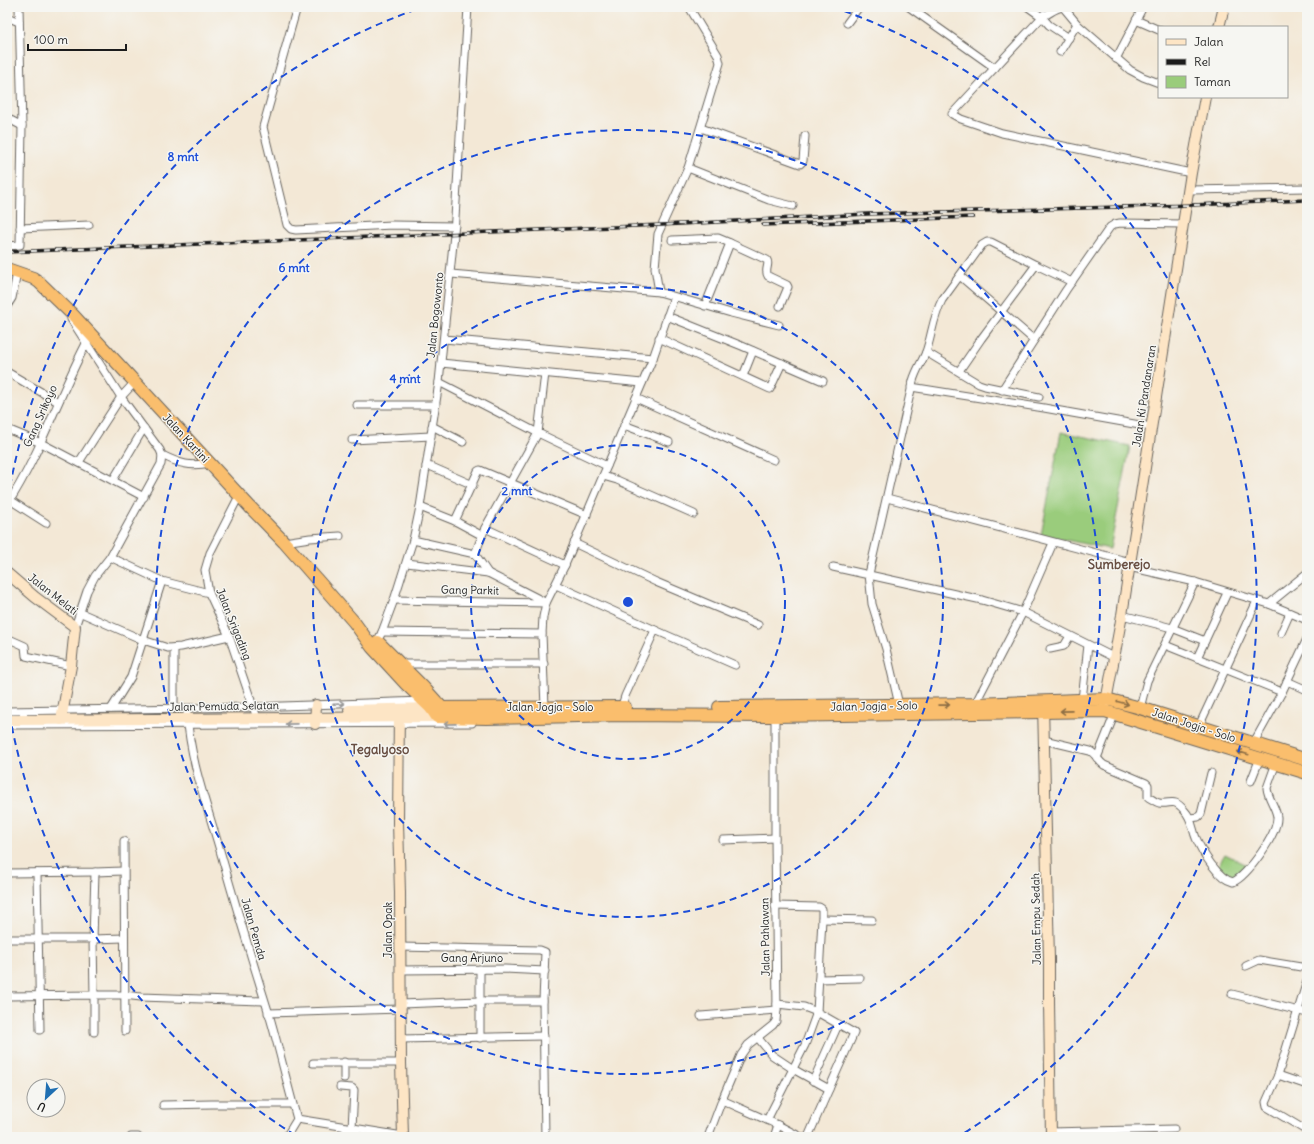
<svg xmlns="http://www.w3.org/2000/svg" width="1314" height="1144" font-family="Delius,sans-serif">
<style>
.green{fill:#9acc7b;stroke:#5b744c}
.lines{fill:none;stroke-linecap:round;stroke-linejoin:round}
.street-casing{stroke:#67635d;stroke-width:9}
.secondary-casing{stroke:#67635d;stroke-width:12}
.highway-casing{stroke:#67635d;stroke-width:14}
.street{stroke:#fff;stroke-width:7}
.secondary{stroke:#fde5c5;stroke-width:10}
.highway{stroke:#fabe6d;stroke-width:12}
.rail-casing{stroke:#1c1c1c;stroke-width:3.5}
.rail{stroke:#f6f6f2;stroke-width:2;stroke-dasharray:6;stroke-linecap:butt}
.oneway{stroke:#8b6d44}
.oneway2{stroke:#999}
.ring{fill:none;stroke:#1d4ed8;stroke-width:2;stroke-dasharray:7 5}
.labels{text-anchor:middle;stroke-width:3;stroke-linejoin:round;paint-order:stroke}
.street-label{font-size:11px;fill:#1c1c1c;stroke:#f6f6f2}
.quarter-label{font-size:13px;font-weight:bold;fill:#684e42;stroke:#f6f6f2}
.centre{fill:#1d4ed8;stroke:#f6f6f2;stroke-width:2}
.ring-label{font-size:12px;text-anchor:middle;font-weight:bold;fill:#1d4ed8;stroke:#f6f6f2;stroke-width:3;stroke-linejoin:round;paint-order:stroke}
</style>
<rect width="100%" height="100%" fill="#f6f6f2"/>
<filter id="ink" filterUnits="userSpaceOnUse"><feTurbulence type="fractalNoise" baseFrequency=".025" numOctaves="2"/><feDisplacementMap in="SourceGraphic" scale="8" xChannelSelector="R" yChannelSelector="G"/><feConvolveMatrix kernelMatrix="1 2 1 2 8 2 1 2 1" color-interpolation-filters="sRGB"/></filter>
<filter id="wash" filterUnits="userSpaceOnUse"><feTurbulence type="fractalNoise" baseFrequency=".012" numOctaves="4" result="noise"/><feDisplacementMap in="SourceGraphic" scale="16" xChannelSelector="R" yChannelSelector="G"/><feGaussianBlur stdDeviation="0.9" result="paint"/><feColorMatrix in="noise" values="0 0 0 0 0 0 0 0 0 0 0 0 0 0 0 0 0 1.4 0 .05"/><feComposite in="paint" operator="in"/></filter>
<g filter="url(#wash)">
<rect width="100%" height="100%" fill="#f3e8d6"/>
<!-- green -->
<g class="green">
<path d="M1061,432L1130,446L1110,549L1041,535Z"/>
<path d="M1225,854L1247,865C1242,876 1237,879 1225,879L1216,869Z"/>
</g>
</g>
<g filter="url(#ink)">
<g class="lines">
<defs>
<g id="street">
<path d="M297,7L263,127L287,225L291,229L296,230L392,225L455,226"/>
<path d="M909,7L995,68"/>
<path d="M1028,7L1042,17L1044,14"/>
<path d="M1063,7C1054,8 1050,14 1042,17L952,114L961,119L1002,133L1191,173"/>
<path d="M1063,7L1078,25L1130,70L1143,77L1159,83"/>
<path d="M7,17L19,22"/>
<path d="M1042,17L1049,25L1069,38"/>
<path d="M1136,20L1159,30"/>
<path d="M847,23L859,7"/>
<path d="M1060,52L1077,24"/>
<path d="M1116,59L1143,7"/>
<path d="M7,118L22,126"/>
<path d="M701,128L800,164L803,161L805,136"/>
<path d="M688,168L769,200L793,206"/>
<path d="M1188,190L1307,188"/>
<path d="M20,228L89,225"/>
<path d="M672,240L718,238L730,243L705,306"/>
<path d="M730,243L767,260C770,265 764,270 768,276L787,285L788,287L780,306"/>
<path d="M7,246L20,245L22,126L19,7"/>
<path d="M451,274L659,292L731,313L779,325"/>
<path d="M960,276L1034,340"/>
<path d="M659,292L655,268L658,234L688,168L720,63L718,55L689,7"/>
<path d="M7,306L12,298L17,273"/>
<path d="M667,316L742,346L823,381"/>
<path d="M71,319L121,397L160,450L162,455L161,464L110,557L95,576L87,591L75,627"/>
<path d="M659,338L770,389L782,363"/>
<path d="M444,339L653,358"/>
<path d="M926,352L979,384L985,386L1039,397"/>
<path d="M441,363L642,383"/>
<path d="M959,371L981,339L1036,265"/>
<path d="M7,372L58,402"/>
<path d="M743,376L753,351"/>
<path d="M439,382L538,433L607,466"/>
<path d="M911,387L1044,408L1151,427"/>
<path d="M1002,390L1066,290L1110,227L1115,224L1120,223L1183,224"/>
<path d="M636,398L774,460"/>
<path d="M357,405H436"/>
<path d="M624,425L669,442"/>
<path d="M432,426L463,442"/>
<path d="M7,429L41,443L144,497"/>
<path d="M352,440L431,436"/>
<path d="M162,455C180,464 190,467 210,463"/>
<path d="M79,462L121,397L135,382"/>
<path d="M426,466L432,467L473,485"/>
<path d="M603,476L617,480L694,514"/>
<path d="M113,480L144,428"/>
<path d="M239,496L210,553L205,570L209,593L229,636L257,718"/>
<path d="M887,498L1130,562"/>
<path d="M10,500L46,523"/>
<path d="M7,505C41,453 59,394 88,340"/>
<path d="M420,507L455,521L481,535"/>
<path d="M455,521L478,471L480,470L587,515"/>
<path d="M485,528L565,565"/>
<path d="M413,540L475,554"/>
<path d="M284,542L310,538L340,536"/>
<path d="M574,543L656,582L758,625"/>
<path d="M110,557L162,581L209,593"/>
<path d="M407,563L488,573L543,601"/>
<path d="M833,567L982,600L1023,612L1115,658"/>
<path d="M1129,567L1195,582L1269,604L1307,573"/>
<path d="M488,573L475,554L485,528L538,433L545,373"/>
<path d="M556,585L655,630L625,696L621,709"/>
<path d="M394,600L546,603"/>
<path d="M1269,604L1307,620"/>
<path d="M79,612L143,640L168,648L181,647L229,636"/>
<path d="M1122,615L1172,628L1205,641"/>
<path d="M655,630L735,665"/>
<path d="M382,632L542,634"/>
<path d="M1281,633L1290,613"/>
<path d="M7,638L25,646L26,656L71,666"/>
<path d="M377,642L382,632L394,600L413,540L420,507L439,382L454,234L468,7"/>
<path d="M1165,645L1282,692"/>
<path d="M1050,649L1064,646L1070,636"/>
<path d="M1197,658L1227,593"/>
<path d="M400,664H544"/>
<path d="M1287,681L1307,690"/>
<path d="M1082,700L1088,645"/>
<path d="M975,704L1023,612L1053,543"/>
<path d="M899,705L886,649L872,604L869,574L913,381C916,370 922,362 926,352C932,335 933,317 942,300L982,245L987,242H991L1036,265L1072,282"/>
<path d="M545,707L542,634L543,617L546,603L565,565L636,398L653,358L674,297"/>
<path d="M174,708V648"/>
<path d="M1140,708L1147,681L1195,582"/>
<path d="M111,709L131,677L162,581"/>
<path d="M7,711L254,707L423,701"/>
<path d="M187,713C190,762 208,808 221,854C236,907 252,960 269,1014C279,1048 287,1084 297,1119L286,1137"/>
<path d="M7,725L472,723"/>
<path d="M1199,726L1257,601"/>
<path d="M1044,740L1090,751C1096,754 1098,761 1104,765L1146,783L1148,785V797C1152,799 1155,802 1159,803C1171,805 1173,797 1184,810C1192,818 1192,828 1196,838C1202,852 1218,879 1233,882C1247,876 1278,834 1277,817C1276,807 1268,799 1267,788L1276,763"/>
<path d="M1253,744L1282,692L1307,639"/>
<path d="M1097,758L1115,713"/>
<path d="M1251,781L1260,758"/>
<path d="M1190,818L1198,817L1201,814L1211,773"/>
<path d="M723,840L775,838"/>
<path d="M124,841L125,1031"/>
<path d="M95,872L93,939L94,995H124L141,997L264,1001"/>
<path d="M7,873L95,872L123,871"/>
<path d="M37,873L40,1030"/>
<path d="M822,919L872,920"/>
<path d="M7,939H93L124,938"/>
<path d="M400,947L540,950L545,952L543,1001L545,1137"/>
<path d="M1246,966L1259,960L1307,968"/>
<path d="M480,969V1038"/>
<path d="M400,970L505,969L545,971"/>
<path d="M819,979L860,978"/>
<path d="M1307,981L1278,1075L1266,1102L1267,1107L1307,1131"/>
<path d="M1232,994L1307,1013"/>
<path d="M7,996L94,995V1032"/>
<path d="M401,1004L479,1001H543"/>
<path d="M268,1013L401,1009"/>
<path d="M701,1016L777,1010"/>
<path d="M758,1038L772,1055L793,1069L829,1089L854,1033L817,1012L804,1007L777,1004"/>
<path d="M401,1039L544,1036"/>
<path d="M313,1063H401"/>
<path d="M1278,1075L1307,1085"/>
<path d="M344,1078V1062"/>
<path d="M813,1081L838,1025"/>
<path d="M340,1087L352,1088L354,1090L352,1128"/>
<path d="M722,1100L778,1125L801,1137"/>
<path d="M163,1105L212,1104H292"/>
<path d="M297,1119L403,1136"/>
<path d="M767,1120L805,1045L817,1012L822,919V909L819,907L775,906"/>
<path d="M1051,1132L1174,1129"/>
<path d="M131,1137H138"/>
<path d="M346,1137V1127"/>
<path d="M708,1137L722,1100L741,1055L748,1045L773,1025L776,1021L777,1010L775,838V713"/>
<path d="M774,1137L778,1125"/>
<path d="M808,1137L829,1089"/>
</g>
<g id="secondary">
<path d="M1219,27L1224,7"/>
<path d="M7,573L35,597L75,627L71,666L61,720"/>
<path d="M1043,705L1049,959V1002L1051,1137"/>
<path d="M1105,707L1122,615L1191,173L1205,97"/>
<path d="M399,709L398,822L400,893L401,1063L403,1137"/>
<path d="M349,710L431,708"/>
<path d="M7,721L12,720L437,717"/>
<path d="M315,724L316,705"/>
</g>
<g id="highway">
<path d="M7,269L33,278L39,282L73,315L250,507L284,542L354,622L372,647L406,684L431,708L437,717L487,718L621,715L775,716L1105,711L1307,773"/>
<path d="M378,642L423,687L442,708L445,713"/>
<path d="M719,707L975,704L1106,699L1137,707L1307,760"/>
<path d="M431,708L625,707"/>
</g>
</defs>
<!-- street casing -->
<use href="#street" class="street-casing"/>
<!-- secondary casing -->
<use href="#secondary" class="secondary-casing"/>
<!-- highway casing -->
<use href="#highway" class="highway-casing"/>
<!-- street -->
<use href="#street" class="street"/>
<!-- secondary -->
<use href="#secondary" class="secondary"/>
<!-- highway -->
<use href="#highway" class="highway"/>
<defs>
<g id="rail">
<path d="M763,225L973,217"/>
<path d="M7,252L662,225L867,214L1193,205L1307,200"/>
</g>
</defs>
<!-- rail casing -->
<use href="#rail" class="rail-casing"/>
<!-- rail -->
<use href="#rail" class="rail"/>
</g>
<!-- one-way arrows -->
<defs><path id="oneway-shaft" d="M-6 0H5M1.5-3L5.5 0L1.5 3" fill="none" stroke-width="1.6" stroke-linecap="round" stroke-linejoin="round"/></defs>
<g class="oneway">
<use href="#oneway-shaft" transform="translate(1123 703) rotate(15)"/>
<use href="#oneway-shaft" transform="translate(944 705) rotate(-1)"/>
<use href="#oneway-shaft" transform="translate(1066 711) rotate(179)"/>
<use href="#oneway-shaft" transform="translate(1243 753) rotate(-164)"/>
</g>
<g class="oneway2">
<use href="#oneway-shaft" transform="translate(339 704) rotate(-2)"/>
<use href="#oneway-shaft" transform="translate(291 724) rotate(179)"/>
<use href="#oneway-shaft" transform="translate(450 724) rotate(179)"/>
</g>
</g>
<!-- distance rings -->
<g class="ring">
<circle cx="628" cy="602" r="157"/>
<circle cx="628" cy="602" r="315"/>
<circle cx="628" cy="602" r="472"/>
<path d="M295 1135A629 629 0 0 1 8 706M8 498A629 629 0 0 1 423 7M833 7A629 629 0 0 1 961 1135"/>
</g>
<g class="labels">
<!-- street labels -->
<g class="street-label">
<text transform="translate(435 315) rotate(-84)" y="4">Jalan Bogowonto</text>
<text transform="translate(1144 396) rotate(-81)" y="4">Jalan Ki Pandanaran</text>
<text transform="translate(40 416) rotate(-66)" y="4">Gang Srikoyo</text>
<text transform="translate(186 438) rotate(47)" y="4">Jalan Kartini</text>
<text transform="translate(470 590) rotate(1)" y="4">Gang Parkit</text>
<text transform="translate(53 594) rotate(38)" y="4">Jalan Melati</text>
<text transform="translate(234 624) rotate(68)" y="4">Jalan Srigading</text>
<text transform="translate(224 706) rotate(-1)" y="4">Jalan Pemuda Selatan</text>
<text transform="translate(874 706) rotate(-1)" y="4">Jalan Jogja - Solo</text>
<text x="550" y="711">Jalan Jogja - Solo</text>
<text transform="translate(1194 725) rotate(18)" y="4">Jalan Jogja - Solo</text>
<text transform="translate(1036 919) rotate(-91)" y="4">Jalan Empu Sedah</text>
<text transform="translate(254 929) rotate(74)" y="4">Jalan Pemda</text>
<text transform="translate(388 930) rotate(-90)" y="4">Jalan Opak</text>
<text transform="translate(765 937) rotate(-91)" y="4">Jalan Pahlawan</text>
<text x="472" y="962">Gang Arjuno</text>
</g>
<!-- quarter labels -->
<g class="quarter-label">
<text x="1119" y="569">Sumberejo</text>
<text x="380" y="754">Tegalyoso</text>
</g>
</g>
<circle cx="628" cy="602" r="6" class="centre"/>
<g class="ring-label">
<text x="183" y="161">8 mnt</text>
<text x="294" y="272">6 mnt</text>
<text x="405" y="383">4 mnt</text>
<text x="517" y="495">2 mnt</text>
</g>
<!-- margin -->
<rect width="1314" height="1144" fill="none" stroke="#f6f6f2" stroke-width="24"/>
<!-- legend -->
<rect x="1158" y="26" width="130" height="72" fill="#f6f6f2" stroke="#9f9f9c"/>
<rect x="1166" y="39" width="20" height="6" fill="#fde5c5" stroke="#9f9f9c"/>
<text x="1194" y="46" font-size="12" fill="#1c1c1c">Jalan</text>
<rect x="1166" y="59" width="20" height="6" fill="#1c1c1c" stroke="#9f9f9c"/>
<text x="1194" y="66" font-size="12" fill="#1c1c1c">Rel</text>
<rect x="1166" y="76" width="20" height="12" fill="#9acc7b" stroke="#9f9f9c"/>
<text x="1194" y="86" font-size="12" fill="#1c1c1c">Taman</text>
<!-- north arrow -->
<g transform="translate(46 1098) rotate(206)"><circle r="19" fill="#f6f6f2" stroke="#9f9f9c"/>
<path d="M0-3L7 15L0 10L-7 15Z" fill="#1f6fb2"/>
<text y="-6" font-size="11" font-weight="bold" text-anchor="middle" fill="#1c1c1c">U</text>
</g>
<!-- scale -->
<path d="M28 44v6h98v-6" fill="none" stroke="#1c1c1c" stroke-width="2"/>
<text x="34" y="44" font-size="12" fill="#1c1c1c" stroke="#f6f6f2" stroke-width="3" paint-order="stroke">100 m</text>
</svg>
